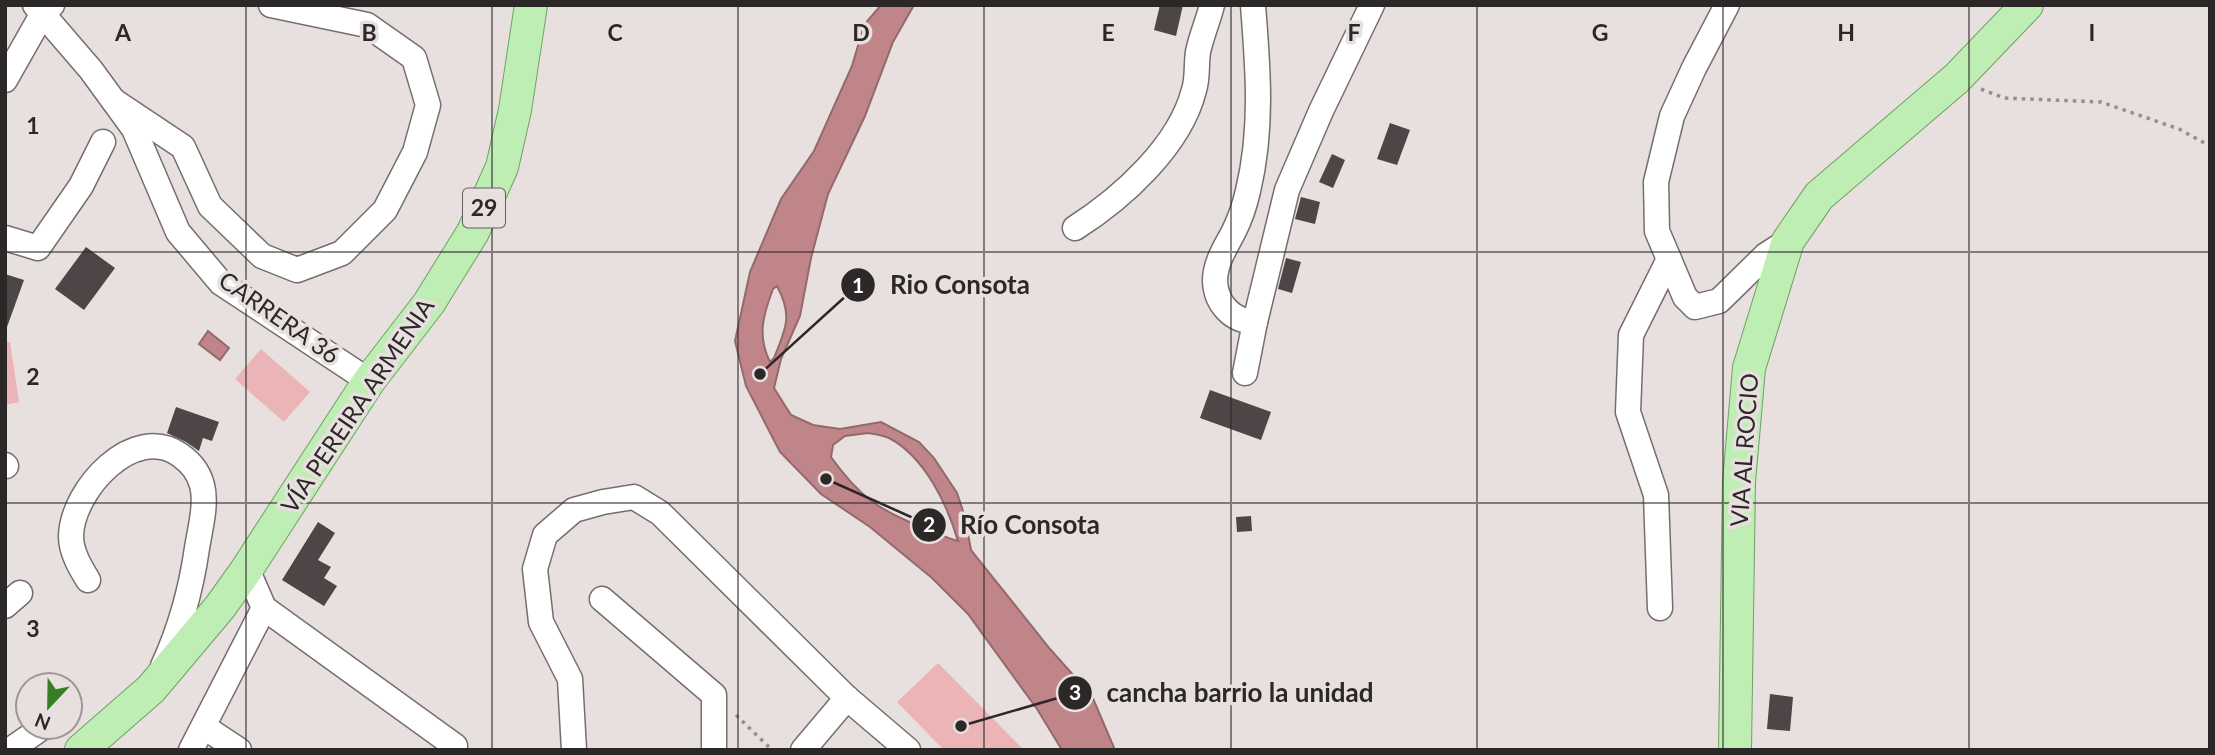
<svg xmlns="http://www.w3.org/2000/svg" width="2215" height="755" font-family="Lato,sans-serif">
<style>
.green{fill:#ebb4b6}
.water{fill:#c08588;stroke:#94696b;stroke-width:2;fill-rule:evenodd}
.building{fill:#4d4546}
.lines{fill:none;stroke-linecap:round;stroke-linejoin:round}
.minor-casing{stroke:#766e6e;stroke-width:27}
.major-casing{stroke:#6fa262;stroke-width:34}
.path{stroke:#958f8f;stroke-width:3.5;stroke-dasharray:3.5 5;stroke-linecap:butt}
.minor{stroke:#fff;stroke-width:24}
.major{stroke:#beeeb3;stroke-width:32}
.grid{fill:none;stroke:#2c2828;stroke-width:2;stroke-opacity:0.55}
.labels{text-anchor:middle;stroke-width:7;stroke-linejoin:round;paint-order:stroke}
.shield{fill:#e8dfdf;stroke:#645f5f;stroke-width:2}
.shield-label{font-size:23px;font-weight:bold;fill:#2c2828}
.street-label{font-size:24px;fill:#2c2828;stroke:#e8dfdf}
.grid-label{font-size:23px;text-anchor:middle;font-weight:bold;fill:#2c2828;stroke:#e8dfdf;stroke-width:7;stroke-linejoin:round;paint-order:stroke}
.leader{fill:none;stroke:#2c2828;stroke-width:2.5}
.callout-dot{fill:#2c2828;stroke:#e8dfdf;stroke-width:2.5}
.mark-label{font-size:21px;text-anchor:middle;font-weight:bold;fill:#fff}
.callout-label{font-size:26px;text-anchor:middle;font-weight:bold;fill:#2c2828;stroke:#e8dfdf;stroke-width:7;stroke-linejoin:round;paint-order:stroke}
</style>
<rect width="100%" height="100%" fill="#e8dfdf"/>
<!-- green -->
<g class="green">
<path d="M5,342H10L19,402L5,405Z"/>
<path d="M261,349L310,392L284,422L235,379Z"/>
<path d="M938,663L1024,750H944L897,702Z"/>
</g>
<!-- water -->
<g class="water">
<path d="M881,5H914L893,42L865,116L828,194L811,258L800,316L781,359L774,388L791,415L813,425L840,429L881,422L919,442L934,458L957,493L965,517L971,550L1050,649L1092,696L1115,750H1062L1037,709L968,614L932,578L870,527L821,494L780,452L746,386L735,341L750,272L781,199L814,151L852,66L864,25ZM777,286C793,316 786,328 774,358L770,362C757,336 763,315 773,289ZM868,433C875,434 883,435 889,438C925,457 947,504 958,541C946,538 934,532 922,527C878,510 859,496 831,457L833,445L845,436Z"/>
<path d="M208,331L229,348L220,360L199,344Z"/>
</g>
<!-- building -->
<g class="building">
<path d="M1160,5H1183L1176,36L1154,30Z"/>
<path d="M1390,123L1410,130L1397,165L1377,159Z"/>
<path d="M1332,154L1345,160L1333,188L1319,182Z"/>
<path d="M1301,197L1320,202L1315,224L1295,219Z"/>
<path d="M86,247L115,268L84,310L55,289Z"/>
<path d="M1286,258L1301,262L1292,293L1278,289Z"/>
<path d="M5,274L24,280L7,327H5Z"/>
<path d="M1210,390L1271,412L1261,440L1200,418Z"/>
<path d="M176,407L219,422L212,441L203,438L199,451L186,442L167,433Z"/>
<path d="M1251,516L1252,531L1237,532L1236,517Z"/>
<path d="M318,522L335,533L318,560L331,567L324,578L337,586L324,606L282,580Z"/>
<path d="M1770,694L1793,697L1790,731L1767,729Z"/>
</g>
<g class="lines">
<defs>
<g id="minor">
<path d="M35,5L91,70L134,129L178,232L221,283L369,381"/>
<path d="M1253,5C1258,68 1263,129 1248,191C1245,204 1240,219 1234,231C1226,247 1215,262 1215,281C1216,304 1232,321 1255,322"/>
<path d="M1727,5L1694,68L1672,116L1656,182L1657,231L1685,297L1695,307L1719,301L1766,255L1788,241"/>
<path d="M5,80L43,13L52,5"/>
<path d="M114,101L183,147L210,206L262,256L297,270L342,253L385,210L415,152L428,105L414,58L367,25L271,5"/>
<path d="M1075,228C1122,198 1180,146 1194,90C1198,78 1196,65 1198,52C1201,37 1208,21 1212,5"/>
<path d="M5,238L38,248L81,186L103,142"/>
<path d="M1245,373L1255,322L1287,190L1321,111L1372,5"/>
<path d="M5,465L6,466"/>
<path d="M247,569L264,608L455,746"/>
<path d="M88,580C80,567 71,552 71,536C72,490 134,422 180,455C191,463 198,471 202,485C207,504 200,529 197,548C191,590 181,627 163,666"/>
<path d="M602,599L714,695V750"/>
<path d="M5,606L20,593"/>
<path d="M1660,608L1656,495L1628,412L1631,335L1669,259"/>
<path d="M204,727L239,750"/>
<path d="M10,750L43,727"/>
<path d="M191,750L264,608"/>
<path d="M574,750L570,679L541,622L535,569L545,535L574,510L603,502L634,497L660,513L847,698L908,750"/>
<path d="M803,750L847,698"/>
</g>
<g id="major">
<path d="M81,750L151,689L220,607L245,572L369,381L429,303L473,232L502,167L515,110L531,5"/>
<path d="M1735,750L1739,482L1749,368L1788,241L1819,196L1957,78L2027,5"/>
</g>
</defs>
<!-- minor casing -->
<use href="#minor" class="minor-casing"/>
<!-- major casing -->
<use href="#major" class="major-casing"/>
<!-- path -->
<g class="path">
<path d="M1981,89L2004,98L2101,102L2179,129L2210,146"/>
<path d="M736,715L772,750"/>
</g>
<!-- minor -->
<use href="#minor" class="minor"/>
<!-- major -->
<use href="#major" class="major"/>
</g>
<!-- grid -->
<path class="grid" d="M246,5V750M492,5V750M738,5V750M984,5V750M1231,5V750M1477,5V750M1723,5V750M1969,5V750M5,252H2210M5,503H2210"/>
<g class="labels">
<!-- shield labels -->
<rect class="shield" x="463" y="188.5" width="42" height="39" rx="5"/>
<g class="shield-label">
<text x="484" y="216">29</text>
</g>
<!-- street labels -->
<g class="street-label">
<text transform="translate(279 318) rotate(35)" y="8">CARRERA 36</text>
<text transform="translate(358 406) rotate(-56)" y="8">VÍA PEREIRA ARMENIA</text>
<text transform="translate(1745 450) rotate(-86)" y="8">VIA AL ROCIO</text>
</g>
</g>
<g class="grid-label">
<text x="123" y="41">A</text>
<text x="369" y="41">B</text>
<text x="615" y="41">C</text>
<text x="861" y="41">D</text>
<text x="1108" y="41">E</text>
<text x="1354" y="41">F</text>
<text x="1600" y="41">G</text>
<text x="1846" y="41">H</text>
<text x="2092" y="41">I</text>
<text x="33" y="134">1</text>
<text x="33" y="385">2</text>
<text x="33" y="637">3</text>
</g>
<!-- callouts -->
<path class="leader" d="M760 374L858 285M826 479L929 525M961 726L1075 693"/>
<g class="callout-dot">
<circle cx="760" cy="374" r="7"/>
<circle cx="826" cy="479" r="7"/>
<circle cx="961" cy="726" r="7"/>
<circle cx="858" cy="285" r="18"/>
<circle cx="929" cy="525" r="18"/>
<circle cx="1075" cy="693" r="18"/>
</g>
<g class="mark-label">
<text x="858" y="293">1</text>
<text x="929" y="532">2</text>
<text x="1075" y="700">3</text>
</g>
<g class="callout-label">
<text x="960" y="294">Rio Consota</text>
<text x="1030" y="534">Río Consota</text>
<text x="1240" y="702">cancha barrio la unidad</text>
</g>
<!-- border -->
<rect width="2215" height="755" fill="none" stroke="#2c2828" stroke-width="14"/>
<!-- north arrow -->
<g transform="translate(49 706) rotate(202)"><circle r="33" fill="#e8dfdf" stroke="#9d9696" stroke-width="2"/>
<path d="M0-5L12 26L0 18L-12 26Z" fill="#367e24"/>
<text y="-10" font-size="19" font-weight="bold" text-anchor="middle" fill="#2c2828">N</text>
</g>
</svg>
